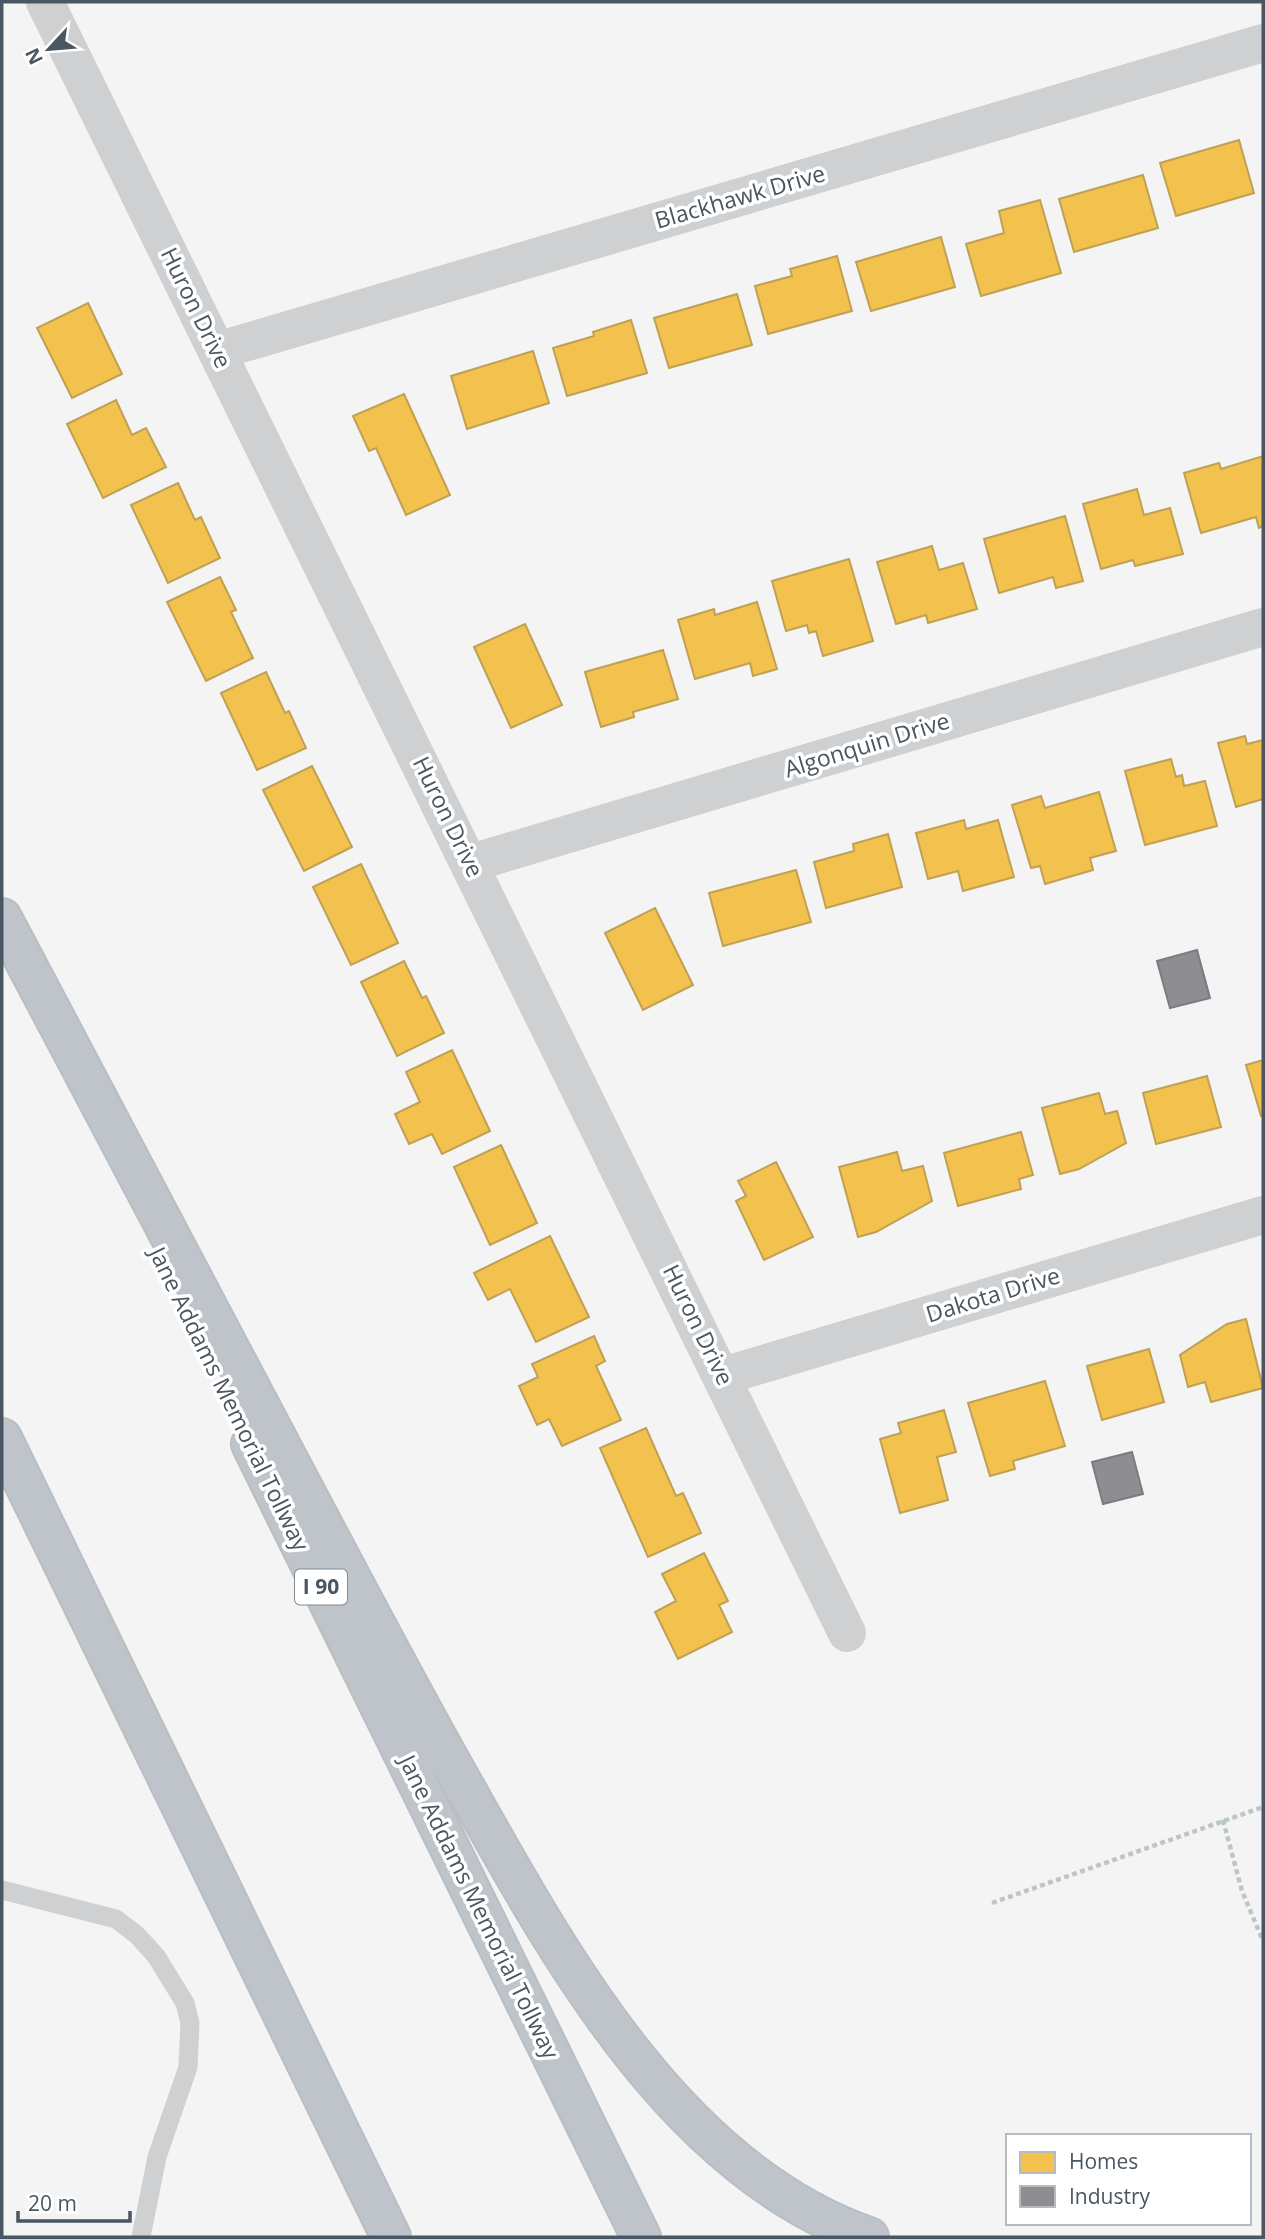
<svg xmlns="http://www.w3.org/2000/svg" width="1265" height="2239" font-family="'Open Sans',sans-serif">
<style>
.homes{fill:#f2c14e;stroke:#c0a154;stroke-width:2}
.industry{fill:#8d8d92;stroke:#797c83;stroke-width:2}
.lines{fill:none;stroke-linecap:round;stroke-linejoin:round}
.highway-casing{stroke:#b9bec3;stroke-width:42}
.path{stroke:#bcc7c4;stroke-width:4.5;stroke-dasharray:5 3.5;stroke-linecap:butt}
.lane{stroke:#ced0d2;stroke-width:19}
.street{stroke:#ced0d2;stroke-width:38}
.highway{stroke:#bec4c9;stroke-width:38}
.labels{text-anchor:middle;stroke-width:7;stroke-linejoin:round;paint-order:stroke}
.shield{fill:#fff;stroke:#808990;stroke-width:2}
.shield-label{font-size:21px;font-weight:bold;fill:#4a5661}
.street-label{font-size:23px;fill:#4a5661;stroke:#fff}
</style>
<rect width="100%" height="100%" fill="#f4f4f4"/>
<!-- homes -->
<g class="homes">
<path d="M1239,140L1254,193L1176,216L1160,163Z"/>
<path d="M1143,175L1158,228L1074,252L1059,199Z"/>
<path d="M1040,200L1061,273L981,296L966,244L1004,233L999,211Z"/>
<path d="M941,237L955,287L871,311L856,262Z"/>
<path d="M837,256L852,311L768,334L755,286L792,276L790,269Z"/>
<path d="M737,294L752,345L669,368L654,318Z"/>
<path d="M88,303L122,374L72,398L37,328Z"/>
<path d="M631,320L647,373L567,396L553,348L594,336L593,332Z"/>
<path d="M533,351L549,403L467,429L451,376Z"/>
<path d="M404,394L450,495L406,515L376,448L369,451L353,416Z"/>
<path d="M116,400L132,435L146,428L166,467L103,498L67,424Z"/>
<path d="M1263,456V526L1259,528L1256,517L1201,533L1184,473L1219,463L1221,469Z"/>
<path d="M178,483L195,520L201,517L220,558L168,583L131,505Z"/>
<path d="M1137,489L1144,515L1170,508L1183,554L1135,566L1133,560L1101,569L1083,504Z"/>
<path d="M1065,516L1083,581L1056,588L1053,577L999,593L984,539Z"/>
<path d="M932,546L939,570L963,563L977,609L928,623L926,615L896,624L877,562Z"/>
<path d="M849,559L873,641L823,656L816,631L809,633L807,625L786,631L772,581Z"/>
<path d="M220,577L236,610L231,612L253,658L206,681L167,602Z"/>
<path d="M757,602L777,669L753,676L750,663L695,679L678,620L714,609L715,615Z"/>
<path d="M525,624L562,705L511,728L474,647Z"/>
<path d="M663,650L678,699L633,712L634,717L601,727L585,672Z"/>
<path d="M266,672L285,713L289,711L306,748L257,770L221,693Z"/>
<path d="M1245,736L1247,744L1263,740V799L1236,807L1218,743Z"/>
<path d="M1171,759L1176,777L1182,775L1184,786L1205,781L1217,826L1145,845L1125,771Z"/>
<path d="M312,766L352,847L304,871L263,790Z"/>
<path d="M1099,792L1116,851L1090,858L1093,870L1045,884L1040,866L1031,868L1012,805L1041,796L1045,808Z"/>
<path d="M964,820L966,829L998,820L1014,877L963,891L958,871L928,879L916,833Z"/>
<path d="M888,834L902,887L826,908L814,862L854,851L853,844Z"/>
<path d="M361,864L398,943L351,965L313,887Z"/>
<path d="M796,870L811,922L723,946L709,893Z"/>
<path d="M655,908L693,985L643,1010L605,933Z"/>
<path d="M404,961L422,998L426,996L444,1033L397,1056L361,982Z"/>
<path d="M452,1050L490,1131L442,1154L432,1134L409,1144L395,1114L420,1102L406,1072Z"/>
<path d="M1263,1060V1116H1261L1246,1065Z"/>
<path d="M1207,1076L1221,1127L1156,1144L1143,1093Z"/>
<path d="M1099,1093L1105,1114L1117,1111L1126,1143L1079,1169L1060,1174L1042,1108Z"/>
<path d="M1021,1132L1033,1175L1019,1179L1021,1189L958,1206L944,1153Z"/>
<path d="M501,1145L537,1223L490,1245L454,1167Z"/>
<path d="M897,1152L902,1171L923,1166L932,1201L876,1232L858,1237L839,1167Z"/>
<path d="M776,1162L813,1237L764,1260L736,1201L746,1196L738,1181Z"/>
<path d="M550,1236L589,1317L536,1342L510,1289L488,1300L474,1273Z"/>
<path d="M1246,1319L1263,1388L1211,1402L1205,1382L1188,1387L1180,1355L1227,1324Z"/>
<path d="M594,1336L605,1361L596,1366L621,1420L562,1446L549,1419L537,1425L519,1386L538,1377L532,1364Z"/>
<path d="M1149,1349L1164,1402L1102,1420L1087,1366Z"/>
<path d="M1045,1381L1065,1446L1013,1461L1015,1469L990,1476L968,1403Z"/>
<path d="M944,1410L956,1452L937,1457L948,1500L900,1513L880,1439L901,1433L898,1423Z"/>
<path d="M646,1428L676,1496L683,1493L701,1533L648,1557L600,1448Z"/>
<path d="M704,1553L728,1601L719,1605L732,1632L678,1659L655,1612L676,1601L662,1574Z"/>
</g>
<!-- industry -->
<g class="industry">
<path d="M1197,950L1210,998L1170,1008L1157,961Z"/>
<path d="M1132,1452L1143,1494L1103,1504L1092,1462Z"/>
</g>
<g class="lines">
<defs>
<g id="highway">
<path d="M2,918C98,1101 195,1284 292,1467C350,1576 407,1686 468,1793C562,1960 678,2171 869,2237"/>
<path d="M2,1438L391,2237"/>
<path d="M251,1444L641,2237"/>
</g>
</defs>
<!-- highway casing -->
<use href="#highway" class="highway-casing"/>
<!-- path -->
<g class="path">
<path d="M1223,1820L1242,1891L1263,1941"/>
<path d="M992,1903L1263,1807"/>
</g>
<!-- lane -->
<path class="lane" d="M2,1890L116,1919L137,1935L156,1956L185,2003L190,2023L188,2067L157,2157L141,2237"/>
<!-- street -->
<g class="street">
<path d="M45,2L847,1633"/>
<path d="M217,351L1263,43"/>
<path d="M471,863L1263,627"/>
<path d="M723,1376L1263,1215"/>
</g>
<!-- highway -->
<use href="#highway" class="highway"/>
</g>
<g class="labels">
<!-- shield labels -->
<rect class="shield" x="295" y="1569.5" width="52" height="35" rx="5"/>
<g class="shield-label">
<text x="321" y="1594">I 90</text>
</g>
<!-- street labels -->
<g class="street-label">
<text transform="translate(740 197) rotate(-16)" y="8">Blackhawk Drive</text>
<text transform="translate(196 308) rotate(64)" y="8">Huron Drive</text>
<text transform="translate(867 745) rotate(-17)" y="8">Algonquin Drive</text>
<text transform="translate(448 817) rotate(64)" y="8">Huron Drive</text>
<text transform="translate(993 1295) rotate(-17)" y="8">Dakota Drive</text>
<text transform="translate(698 1325) rotate(64)" y="8">Huron Drive</text>
<text transform="translate(229 1399) rotate(64)" y="8">Jane Addams Memorial Tollway</text>
<text transform="translate(479 1907) rotate(64)" y="8">Jane Addams Memorial Tollway</text>
</g>
</g>
<!-- border -->
<rect width="1265" height="2239" fill="none" stroke="#4a5661" stroke-width="7"/>
<!-- legend -->
<rect x="1006" y="2134" width="245" height="91" fill="#ffffff" stroke="#b7bbc0" stroke-width="2"/>
<rect x="1020" y="2152" width="35" height="21" fill="#f2c14e" stroke="#b7bbc0" stroke-width="2"/>
<text x="1069" y="2169" font-size="21" fill="#4a5661">Homes</text>
<rect x="1020" y="2186" width="35" height="21" fill="#8d8d92" stroke="#b7bbc0" stroke-width="2"/>
<text x="1069" y="2204" font-size="21" fill="#4a5661">Industry</text>
<!-- north arrow -->
<g transform="translate(49 49) rotate(244)" stroke="#ffffff" stroke-width="5" paint-order="stroke">
<path d="M0-5L12 26L0 18L-12 26Z" fill="#4a5661"/>
<text y="-10" font-size="19" font-weight="bold" text-anchor="middle" fill="#4a5661">N</text>
</g>
<!-- scale -->
<path d="M18 2211v10h112v-10" fill="none" stroke="#4a5661" stroke-width="3.5"/>
<text x="28" y="2211" font-size="21" fill="#4a5661" stroke="#ffffff" stroke-width="5" paint-order="stroke">20 m</text>
</svg>
